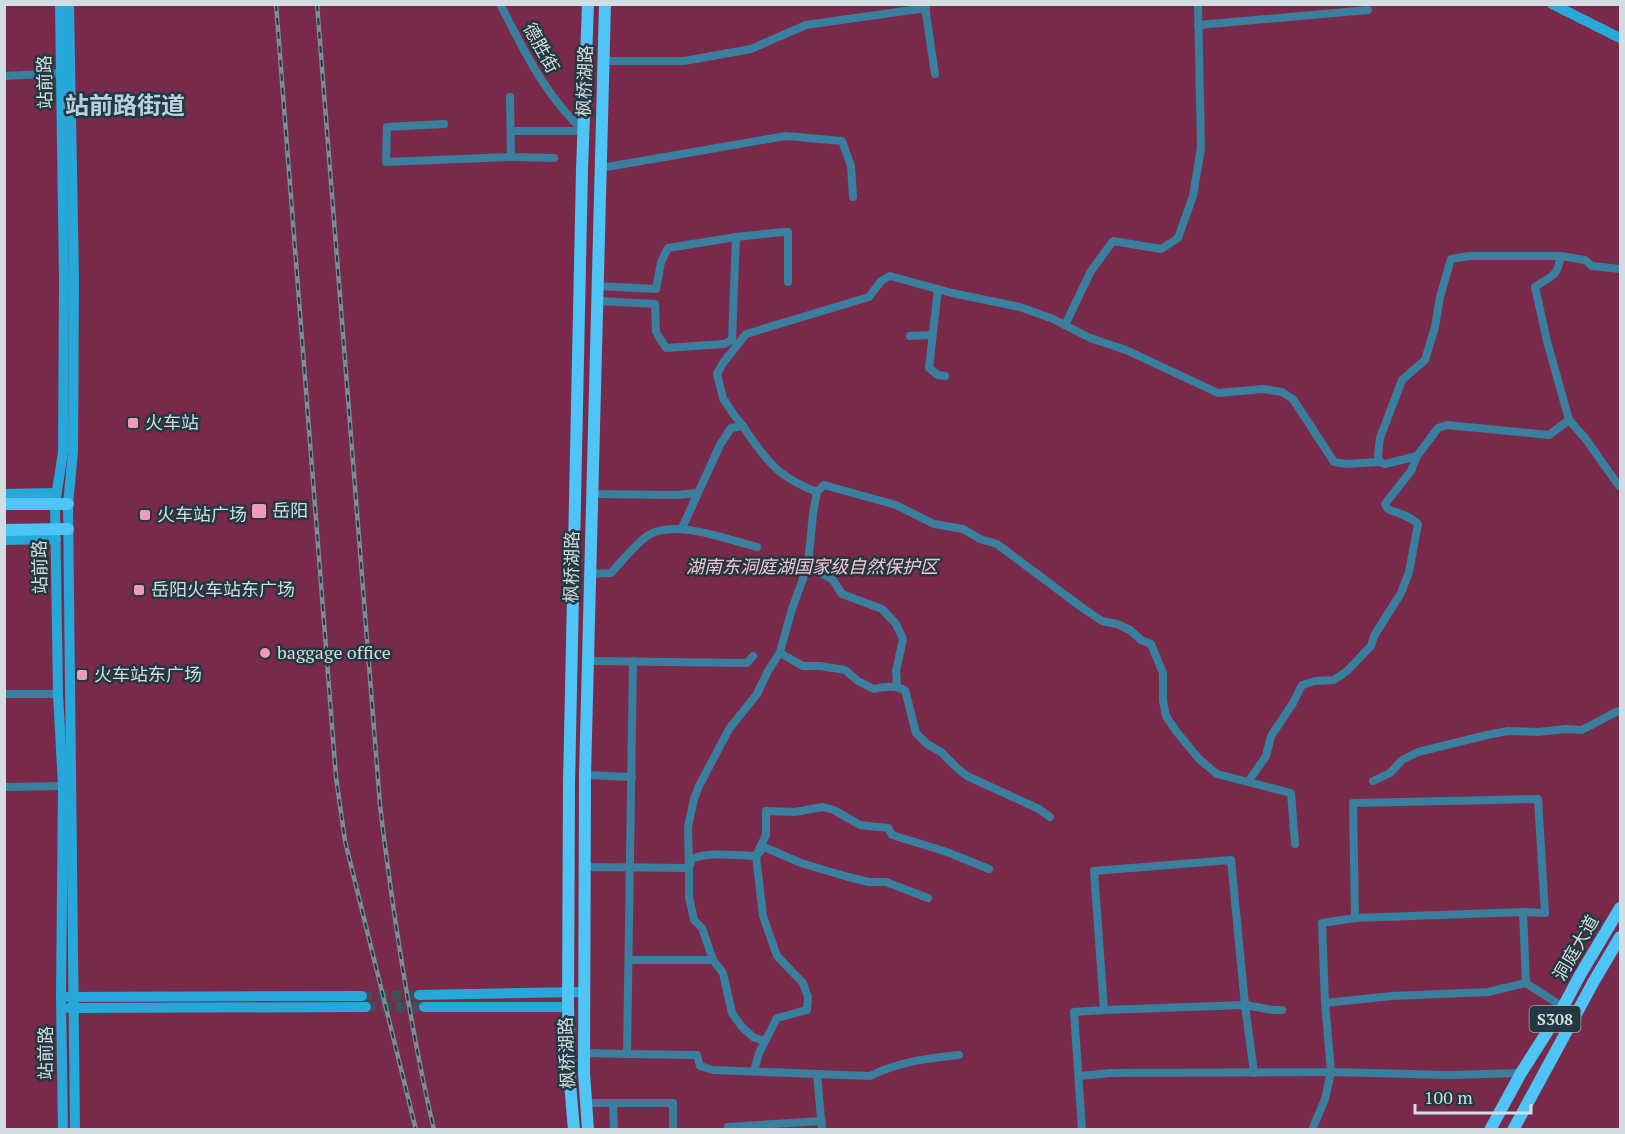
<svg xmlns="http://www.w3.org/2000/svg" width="1625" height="1134" font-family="'PT Serif','Noto Sans SC',serif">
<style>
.green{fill:#792a4a}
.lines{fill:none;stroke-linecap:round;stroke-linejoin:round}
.secondary-tunnel{stroke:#3e515a;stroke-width:10;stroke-dasharray:10 5;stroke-linecap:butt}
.street{stroke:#3a7f9d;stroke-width:8}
.secondary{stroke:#27a8d8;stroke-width:10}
.primary{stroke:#4ec5f6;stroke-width:12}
.rail-casing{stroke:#7c8c94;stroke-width:4.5}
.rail{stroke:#243842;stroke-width:2;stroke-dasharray:7;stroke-linecap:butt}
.poi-dot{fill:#f09ab7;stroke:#243842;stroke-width:2}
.labels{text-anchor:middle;stroke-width:5;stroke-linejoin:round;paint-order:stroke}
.shield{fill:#243842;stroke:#9dacb3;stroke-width:1.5}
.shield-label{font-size:16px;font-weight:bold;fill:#d1dde3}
.street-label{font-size:18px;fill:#d1dde3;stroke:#243842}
.poi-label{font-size:18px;fill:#d1dde3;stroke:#243842;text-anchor:start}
.park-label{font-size:18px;font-style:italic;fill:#f9c5d5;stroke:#243842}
.district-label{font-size:24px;font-weight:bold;fill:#b9d1de;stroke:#243842}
</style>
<rect width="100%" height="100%" fill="#243842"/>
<!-- green -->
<rect class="green" x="5" y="5" width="1615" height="1124"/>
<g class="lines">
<!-- secondary-tunnel -->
<g class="secondary-tunnel">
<path d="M362,996L419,995"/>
<path d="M366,1007H424"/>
</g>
<!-- street -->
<g class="street">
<path d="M500,4C524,50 545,96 584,131"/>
<path d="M925,6L935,74"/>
<path d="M1198,25L1368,10"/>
<path d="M604,61H684L751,49L806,25L926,8"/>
<path d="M4,76L61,73"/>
<path d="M510,97L511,157L554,158"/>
<path d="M444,124L387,127L386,162L511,157"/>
<path d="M511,131H584"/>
<path d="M601,168L786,136L842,141L851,166L853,197"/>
<path d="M736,237L783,232H788V282"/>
<path d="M1561,256C1556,279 1553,274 1535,287L1547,341L1569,420L1549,435L1447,425L1438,428L1417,456L1385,464L1379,462L1378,454L1380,438L1402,380L1425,360L1435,327L1440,297L1451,259L1469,256H1561L1585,260L1592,266L1620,269"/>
<path d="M938,289L929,368L938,375L945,376"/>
<path d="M597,301L655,304L656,332L666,348L724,344L732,340L736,237L668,248L661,262L656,289L598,286"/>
<path d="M1065,325L1091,271L1113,241L1161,249L1178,238L1193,196L1201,148L1198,4"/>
<path d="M910,336L932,335"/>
<path d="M1569,420L1585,438L1619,486H1620"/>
<path d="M743,426L734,415L723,398L717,374L723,363L746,334L869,297L881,281L890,276L952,293L1020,307L1053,319L1090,338L1126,350L1218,393L1263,389L1282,392L1293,399L1334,462L1346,464L1379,462"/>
<path d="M592,494L677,495L697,493"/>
<path d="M682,528L720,445L731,428L743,426C751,439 767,461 779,471C790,480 804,487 817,492L824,485L896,505L934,524L963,529L980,539L997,544L1084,609L1102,621L1117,624L1130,630L1141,640L1151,644L1163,673V701L1166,716L1176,731L1199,759L1217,774L1291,793L1295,844"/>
<path d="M808,565L833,580L842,594L882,609L896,624L903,639L896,671L897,687"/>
<path d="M590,574L611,573C620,563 636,544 647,536C674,518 728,540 757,547"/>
<path d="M780,653L803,666H820L845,670L858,681L874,689C885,686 895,685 905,690L916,733L927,744L941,752L957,768L967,776L1039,809L1050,817"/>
<path d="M588,661L747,663L753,656"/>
<path d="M4,694H58"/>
<path d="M585,775L632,777"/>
<path d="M1373,781L1390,773L1402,760L1418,752L1487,735L1508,731L1538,732L1566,729L1582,730L1616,712L1620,711"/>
<path d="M1248,782L1266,756L1271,736L1293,703L1302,685L1315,681L1334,680L1347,671L1371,646L1374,636L1401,593L1409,572L1418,524C1410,515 1398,514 1388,509L1385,504L1411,471L1417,456"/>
<path d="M4,787L63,786"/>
<path d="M584,867L689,868L688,827L694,799L699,786L729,729L757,694L767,673L780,652L792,609L808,565L813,514L817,492"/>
<path d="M1355,918L1353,803L1538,799L1545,913L1523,912"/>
<path d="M629,960H713L723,973L732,1013L742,1027L753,1037L764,1041"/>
<path d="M713,960L702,928L694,920L689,897V868L692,859C708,851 738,856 756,856L764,847L801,863L848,877L869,882H886L928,898"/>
<path d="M1325,1003L1392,996L1488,992L1526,983"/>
<path d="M1104,1010L1245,1005L1273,1010H1282"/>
<path d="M584,1053L627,1054L633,661"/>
<path d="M627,1054L697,1055L700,1066L713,1070L870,1076C898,1062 928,1058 959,1055"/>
<path d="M754,1071L759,1053L777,1018L807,1010L808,997L803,983L777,956L763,916L756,856L766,835V811L795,812L823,807L834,810L860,825L888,828L892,835L947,852L989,869"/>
<path d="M817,1074L822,1130"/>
<path d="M1080,1076L1111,1073L1331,1072L1325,1003L1322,923L1355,918L1523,912L1526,983L1563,1007"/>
<path d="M586,1103H673V1130"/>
<path d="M613,1103L614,1130"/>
<path d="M728,1130V1127L822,1121"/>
<path d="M1082,1130L1074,1012L1104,1010L1094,871L1231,860L1245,1005L1254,1073"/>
<path d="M1312,1130L1325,1099L1331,1072L1449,1075L1521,1073"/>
</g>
<!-- secondary -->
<g class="secondary">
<path d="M60,4L64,281L63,452L55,504L58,694L63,786L61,997L63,1130"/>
<path d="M69,4L74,279L73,452L68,504L75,1130"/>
<path d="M1552,4L1620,38"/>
<path d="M4,494L57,493"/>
<path d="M4,540L56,539"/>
<path d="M419,995L583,992"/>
<path d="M68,997L362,996"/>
<path d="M424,1007H568"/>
<path d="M69,1008L366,1007"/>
</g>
<!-- primary -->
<g class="primary">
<path d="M4,504H68"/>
<path d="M4,530L68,529"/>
<path d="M574,1130L570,1083L568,1007L569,784L582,170L588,4"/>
<path d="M588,1130L584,1073L585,775L605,4"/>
<path d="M1490,1130L1521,1073L1563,1007L1580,975L1620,908"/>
<path d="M1513,1130L1594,981L1620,937"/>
</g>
<defs>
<g id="rail">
<path d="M276,4L336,777L345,841L416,1130"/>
<path d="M317,4L380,805C393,914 409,1022 434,1130"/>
</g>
</defs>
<!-- rail casing -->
<use href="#rail" class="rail-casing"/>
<!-- rail -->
<use href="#rail" class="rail"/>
</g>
<!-- markers -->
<g class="poi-dot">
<rect x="127" y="417" width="12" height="12" rx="3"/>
<rect x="251" y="503" width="16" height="16" rx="3"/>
<rect x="139" y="509" width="12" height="12" rx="3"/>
<rect x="133" y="584" width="12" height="12" rx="3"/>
<circle cx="265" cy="653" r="6"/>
<rect x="76" y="669" width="12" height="12" rx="3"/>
</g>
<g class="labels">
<!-- shield labels -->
<rect class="shield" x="1529.5" y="1006" width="51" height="26" rx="4.5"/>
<g class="shield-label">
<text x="1555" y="1025">S308</text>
</g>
<!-- street labels -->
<g class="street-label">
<text transform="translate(541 48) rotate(61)" y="6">德胜街</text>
<text transform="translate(585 81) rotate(-88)" y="6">枫桥湖路</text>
<text transform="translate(45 82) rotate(-91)" y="6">站前路</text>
<text transform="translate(40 567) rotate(-91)" y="6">站前路</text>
<text transform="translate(572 567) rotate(-89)" y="6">枫桥湖路</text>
<text transform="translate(1576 948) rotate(-60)" y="6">洞庭大道</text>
<text transform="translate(46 1053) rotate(-90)" y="6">站前路</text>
<text transform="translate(567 1053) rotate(-92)" y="6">枫桥湖路</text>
</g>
<!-- poi labels -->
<g class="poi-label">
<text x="145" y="429">火车站</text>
<text x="272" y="517">岳阳</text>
<text x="157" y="521">火车站广场</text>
<text x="151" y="596">岳阳火车站东广场</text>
<text x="277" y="659">baggage office</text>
<text x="94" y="681">火车站东广场</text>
</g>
<!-- park labels -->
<g class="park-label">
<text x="812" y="573">湖南东洞庭湖国家级自然保护区</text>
</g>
<!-- district labels -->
<g class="district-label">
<text x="125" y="114">站前路街道</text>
</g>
</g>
<!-- border -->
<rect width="1625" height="1134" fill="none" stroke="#d1dde3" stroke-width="12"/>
<!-- scale -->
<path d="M1415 1104v9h116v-9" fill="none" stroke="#d1dde3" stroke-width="3"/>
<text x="1424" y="1104" font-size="18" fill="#d1dde3" stroke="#243842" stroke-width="4.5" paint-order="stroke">100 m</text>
</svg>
